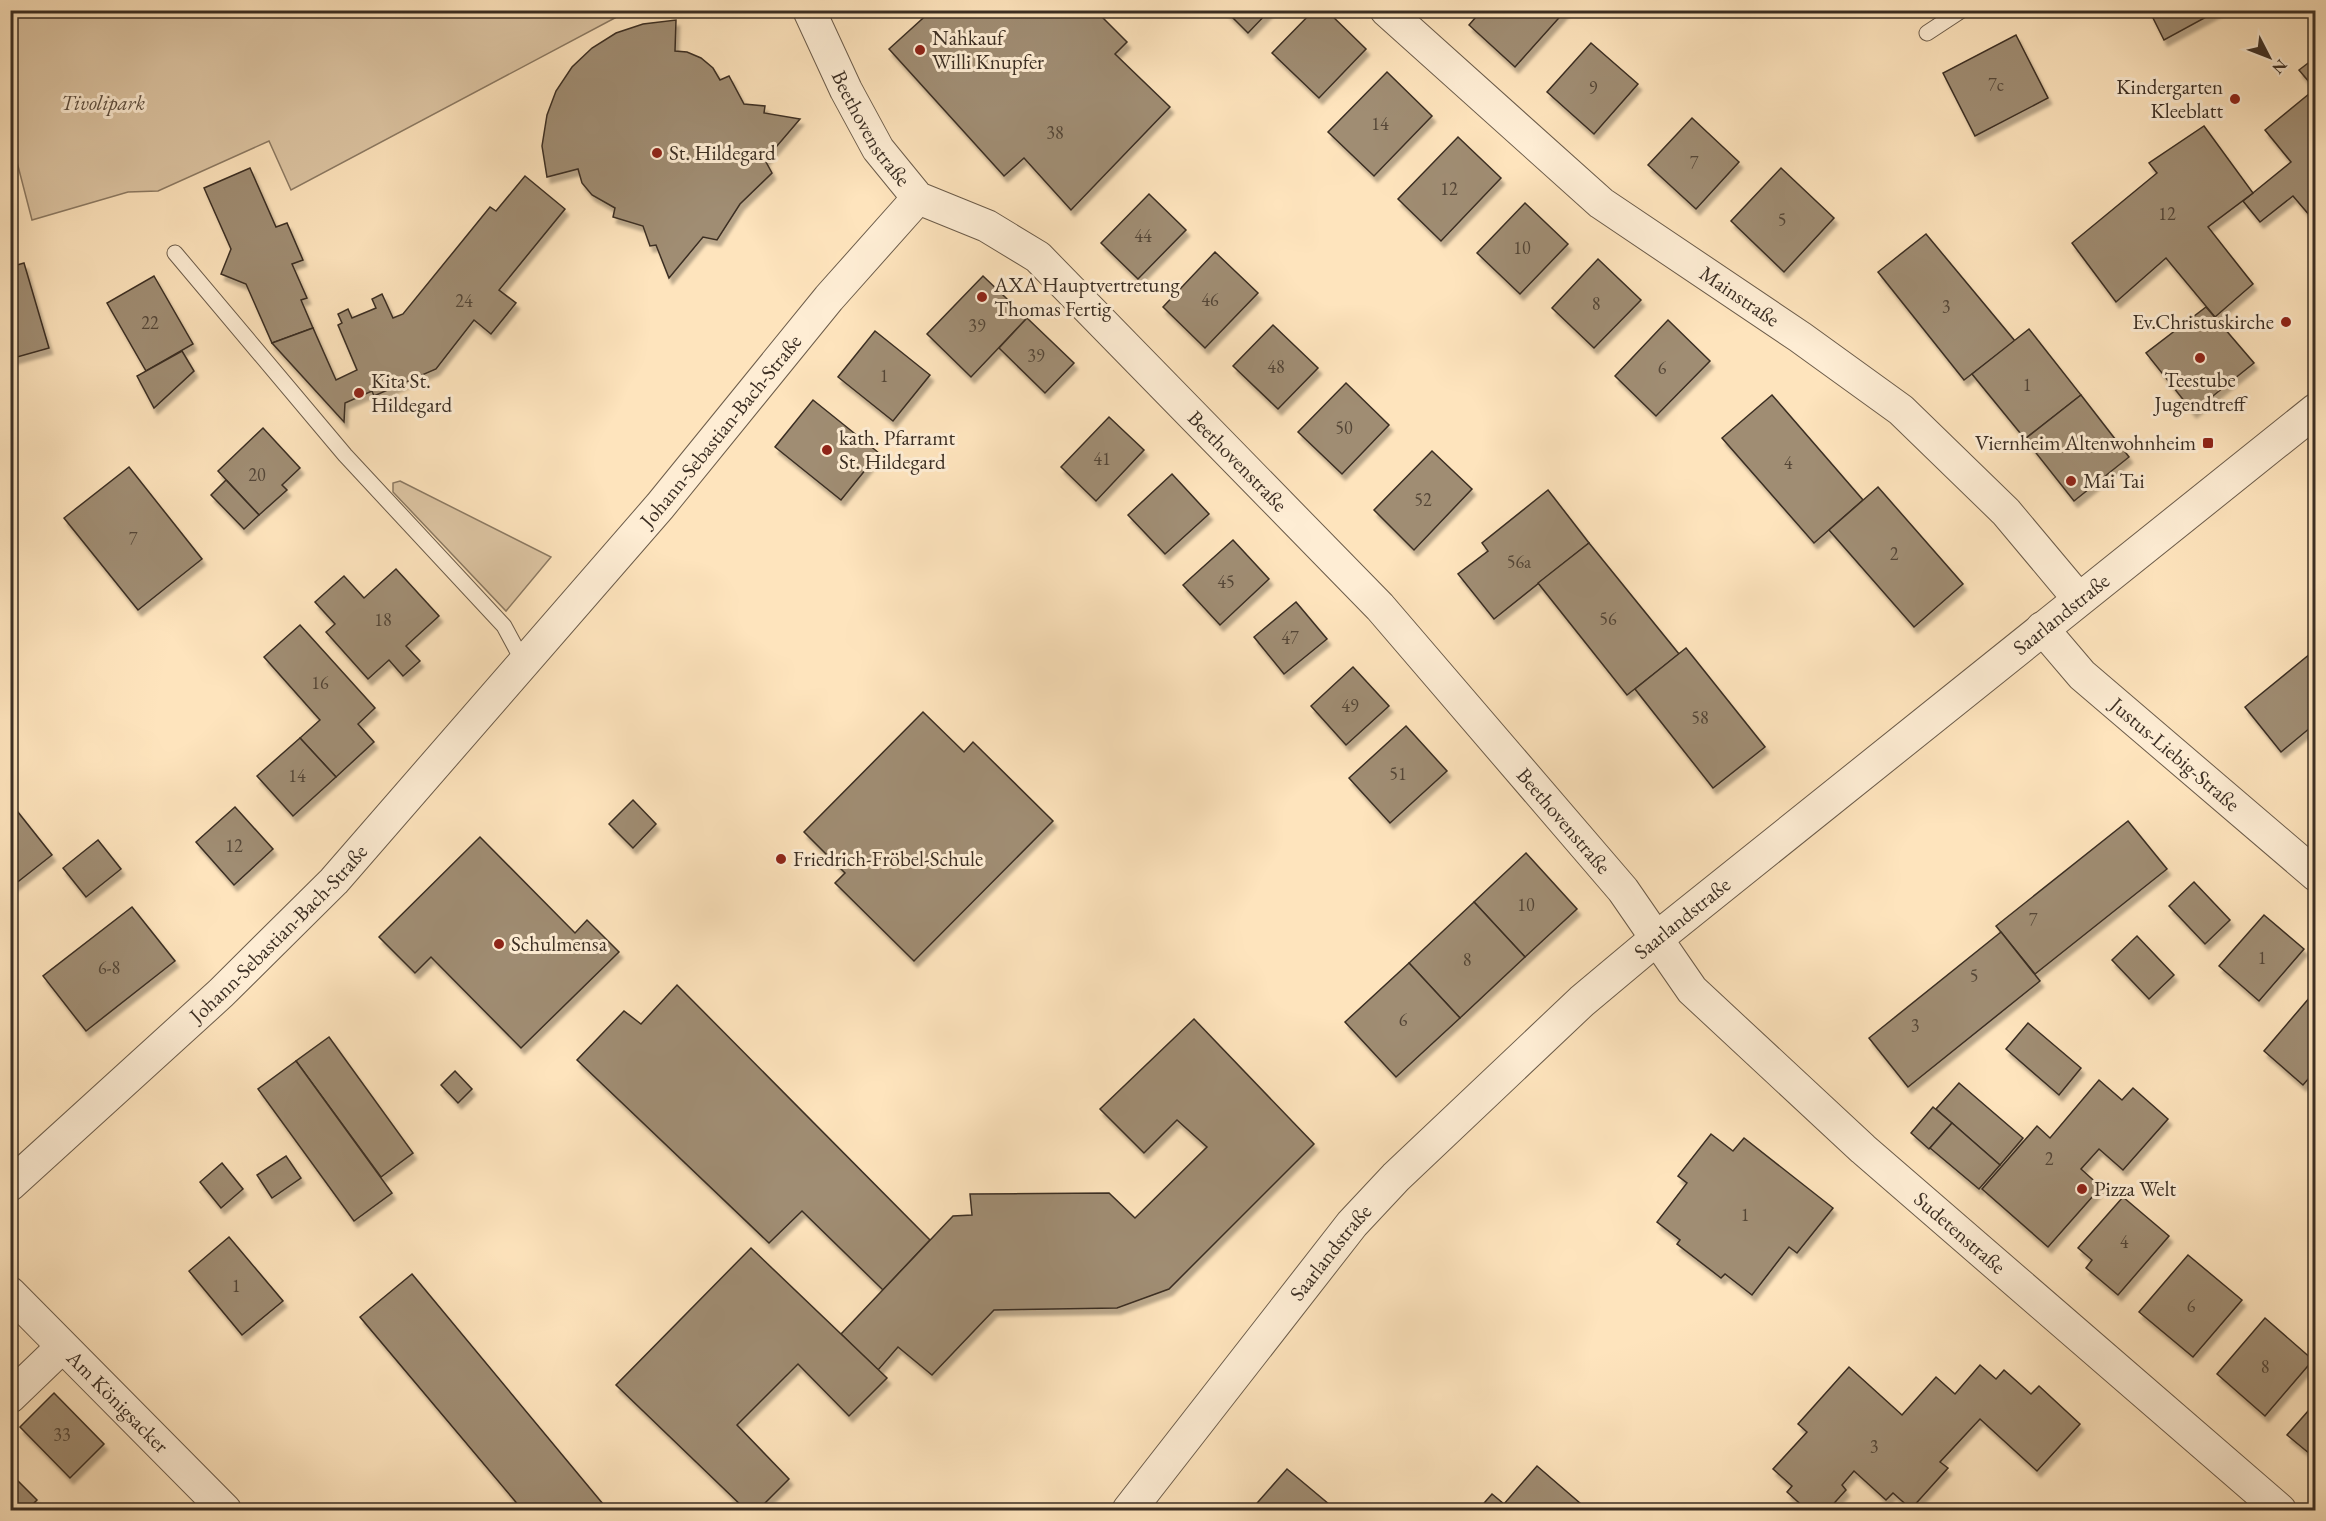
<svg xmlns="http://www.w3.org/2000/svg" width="2326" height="1521" font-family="'EB Garamond',serif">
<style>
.green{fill:#ddc5a3;stroke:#8c7a63;stroke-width:1.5}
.building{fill:#a08d73;stroke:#3b2e23;stroke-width:1.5;filter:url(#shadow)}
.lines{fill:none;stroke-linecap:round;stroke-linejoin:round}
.service-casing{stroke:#6c5c4a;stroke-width:17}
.minor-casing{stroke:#6c5c4a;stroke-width:34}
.tertiary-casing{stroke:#6c5c4a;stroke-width:35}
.service{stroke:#feedd4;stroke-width:15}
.minor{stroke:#feedd4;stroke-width:32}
.tertiary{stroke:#feedd4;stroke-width:33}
.poi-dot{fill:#8f2418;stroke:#feedd4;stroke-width:2}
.labels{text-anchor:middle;stroke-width:6;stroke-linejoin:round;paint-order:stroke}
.number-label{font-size:18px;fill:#544637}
.poi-label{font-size:21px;fill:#3b2e23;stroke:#feedd4;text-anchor:start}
.park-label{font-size:21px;font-style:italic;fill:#5b4c3d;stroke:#feedd4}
.street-label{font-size:21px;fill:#3b2e23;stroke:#feedd4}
</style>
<defs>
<filter id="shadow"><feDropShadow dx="3.5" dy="6" stdDeviation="1.5" flood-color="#0004"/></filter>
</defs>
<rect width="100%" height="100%" fill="#fee4bd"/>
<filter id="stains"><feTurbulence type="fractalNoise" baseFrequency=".00333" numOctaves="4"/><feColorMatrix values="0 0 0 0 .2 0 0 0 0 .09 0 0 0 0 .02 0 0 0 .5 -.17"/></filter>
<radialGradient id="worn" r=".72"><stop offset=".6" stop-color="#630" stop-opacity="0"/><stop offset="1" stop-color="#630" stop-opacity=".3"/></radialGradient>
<!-- green -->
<g class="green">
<path d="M10,11L11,10L628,11L291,190L269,141L158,191L128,192L32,220L11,139Z"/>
<path d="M400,481L551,557L506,611L393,492V483Z"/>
</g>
<!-- building -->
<g class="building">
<path d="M932,10H1095L1127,42L1115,54L1170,107L1071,210L1024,158L1004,176L889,49Z"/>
<path d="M1225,10H1270L1248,33Z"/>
<path d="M1314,10H1326L1366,49L1319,98L1272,53Z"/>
<path d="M1482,10H1566L1515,67L1469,25Z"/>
<path d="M2149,10H2219L2164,40Z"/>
<path d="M676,20L675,51L687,52L701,58L713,68L720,80L729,76L744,104L765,106L764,113L800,119L765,160L772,173L740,204L717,240L703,237L669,278L656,245L650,246L643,226L613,217L615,208L592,195L582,183L578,169L547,177L542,146L547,115L556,91L572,67L592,48L616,33L643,24Z"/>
<path d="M2016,35L2048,98L1975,136L1943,73Z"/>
<path d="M1591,43L1638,84L1594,134L1547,92Z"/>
<path d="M2316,57V223L2293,196L2260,222L2243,201L2291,162L2265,130L2315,89L2299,70Z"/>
<path d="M1387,72L1432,116L1374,176L1328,132Z"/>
<path d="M1692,118L1739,162L1696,209L1648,165Z"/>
<path d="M2204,126L2253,193L2208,227L2253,284L2215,317L2166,258L2116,302L2072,243L2157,173L2149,163Z"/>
<path d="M1458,137L1501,178L1441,241L1398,199Z"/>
<path d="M250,168L276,227L287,223L303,260L292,264L307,298L301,300L313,328L272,343L246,284L221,274L231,249L204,188Z"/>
<path d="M1781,168L1834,218L1784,272L1731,221Z"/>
<path d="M525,176L565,209L499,290L516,303L491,334L474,320L436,369L374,396L372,391L345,403L344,422L272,343L313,328L336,380L357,370L338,325L342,323L338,314L348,309L352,318L376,308L372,299L382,294L393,318L403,314L490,207L496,211Z"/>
<path d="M1149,194L1186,230L1138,279L1101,243Z"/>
<path d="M1525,203L1568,244L1520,294L1477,253Z"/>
<path d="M1926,234L2015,341L1964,380L1878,272Z"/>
<path d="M1215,252L1258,293L1205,348L1163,307Z"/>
<path d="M1598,259L1641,300L1594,348L1552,308Z"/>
<path d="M24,263L49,348L10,359V267Z"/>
<path d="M154,276L193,344L146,371L107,303Z"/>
<path d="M983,276L1027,318L971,377L927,334Z"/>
<path d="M2206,307L2254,363L2193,412L2146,353Z"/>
<path d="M1027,318L1074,363L1045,393L999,348Z"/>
<path d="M1668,320L1710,361L1656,416L1615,376Z"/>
<path d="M1273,325L1318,368L1278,409L1233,366Z"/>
<path d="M2029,329L2081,395L2025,439L1972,374Z"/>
<path d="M875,331L930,375L893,421L838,377Z"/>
<path d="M182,351L194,371L154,408L137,376Z"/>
<path d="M1346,383L1389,425L1342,474L1298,432Z"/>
<path d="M1772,395L1863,500L1814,543L1722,438Z"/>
<path d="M2081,395L2129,457L2074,501L2025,439Z"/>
<path d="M813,400L879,453L841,500L775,447Z"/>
<path d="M1109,417L1144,450L1096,501L1061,467Z"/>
<path d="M263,428L300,468L282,485L287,490L259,515L218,471Z"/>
<path d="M1432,451L1472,489L1414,550L1374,510Z"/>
<path d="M129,467L202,559L138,610L64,518Z"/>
<path d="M1172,474L1209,514L1165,554L1128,515Z"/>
<path d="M226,480L259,515L244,529L211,495Z"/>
<path d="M1878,487L1963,584L1914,627L1829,530Z"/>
<path d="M1548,490L1589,543L1494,619L1458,574L1488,551L1482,543Z"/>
<path d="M1233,540L1269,579L1220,625L1183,585Z"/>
<path d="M1589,543L1679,654L1627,695L1538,583Z"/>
<path d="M396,569L439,616L406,646L420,661L403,676L389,660L368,679L326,632L335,624L315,602L344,576L364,598Z"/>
<path d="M1296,602L1327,639L1284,674L1254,637Z"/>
<path d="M300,625L375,708L358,724L374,742L336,777L300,738L320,720L264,657Z"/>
<path d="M1686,648L1765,747L1713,788L1635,689Z"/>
<path d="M2316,649V723L2281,752L2245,707Z"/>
<path d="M1353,667L1389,706L1346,745L1311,706Z"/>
<path d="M923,712L964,752L973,742L1053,821L914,961L835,883L845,873L804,832Z"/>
<path d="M1406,726L1447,771L1390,823L1349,778Z"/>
<path d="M300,738L336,777L293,816L257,776Z"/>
<path d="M633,800L656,824L633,848L609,824Z"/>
<path d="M10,802L52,855L10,888Z"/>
<path d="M235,807L273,849L234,885L196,842Z"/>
<path d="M2128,821L2167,869L2035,974L1996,926Z"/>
<path d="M480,837L575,933L587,920L619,952L521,1048L431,957L415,973L379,937Z"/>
<path d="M98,840L121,869L86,897L63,868Z"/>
<path d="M1526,853L1577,909L1525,957L1474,902Z"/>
<path d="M2194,882L2230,920L2205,944L2169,906Z"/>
<path d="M1474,902L1525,957L1460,1018L1409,963Z"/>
<path d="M132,907L175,961L86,1031L43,976Z"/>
<path d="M2264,915L2304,949L2259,1001L2219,966Z"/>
<path d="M2001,932L2040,981L1908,1087L1869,1038Z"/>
<path d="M2137,936L2174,975L2149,999L2112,960Z"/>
<path d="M1409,963L1460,1018L1396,1077L1345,1022Z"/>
<path d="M677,985L930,1240L883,1290L802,1211L769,1243L577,1060L624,1011L641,1024Z"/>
<path d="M2316,990V1070L2303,1085L2264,1051Z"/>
<path d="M1194,1019L1314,1144L1169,1289L1117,1308L994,1310L932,1375L898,1347L878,1370L841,1334L953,1216L972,1215L970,1194L1109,1193L1135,1218L1207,1147L1177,1120L1144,1153L1100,1109Z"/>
<path d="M2028,1023L2081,1068L2059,1095L2006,1049Z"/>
<path d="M329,1037L413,1153L381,1177L296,1061Z"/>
<path d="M296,1061L392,1193L354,1221L258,1089Z"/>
<path d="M455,1071L472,1089L458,1103L441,1085Z"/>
<path d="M2099,1080L2122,1100L2133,1088L2168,1119L2123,1170L2099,1149L2081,1169L2101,1187L2048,1247L1982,1189L2037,1126L2050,1138Z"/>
<path d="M1959,1083L2023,1138L2000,1165L1936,1109Z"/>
<path d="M1933,1107L1952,1123L1929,1149L1911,1133Z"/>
<path d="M1952,1123L2000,1165L1979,1189L1930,1148Z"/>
<path d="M1711,1134L1733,1151L1744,1138L1833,1208L1797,1253L1789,1247L1752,1295L1725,1274L1721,1278L1677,1244L1680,1240L1657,1222L1687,1183L1678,1176Z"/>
<path d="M286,1156L301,1178L272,1198L257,1175Z"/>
<path d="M222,1163L243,1189L221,1208L200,1182Z"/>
<path d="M2123,1197L2169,1236L2118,1295L2086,1268L2092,1260L2078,1248Z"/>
<path d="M229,1237L283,1301L242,1335L189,1271Z"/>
<path d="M751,1248L887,1378L849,1416L798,1364L737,1425L789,1479L758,1510H746L616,1385Z"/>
<path d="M2188,1255L2242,1300L2193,1357L2139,1312Z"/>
<path d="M412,1274L608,1510H514L520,1507L360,1317Z"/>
<path d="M2265,1318L2313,1360L2265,1416L2217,1374Z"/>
<path d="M1980,1365L1996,1379L2004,1370L2031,1394L2039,1386L2080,1424L2037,1471L1980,1419L1940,1462L1948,1468L1911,1509L1893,1493L1886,1500L1854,1471L1842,1485L1846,1490L1828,1510H1807L1787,1492L1792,1486L1773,1469L1807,1432L1798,1424L1849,1367L1902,1415L1936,1377L1955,1394Z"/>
<path d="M54,1393L104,1444L70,1478L20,1427Z"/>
<path d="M2316,1402V1459L2287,1435Z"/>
<path d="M1537,1466L1588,1510H1478L1492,1494L1504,1504Z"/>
<path d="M1287,1469L1336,1510H1251Z"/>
<path d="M10,1473L37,1500L27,1510H10Z"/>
</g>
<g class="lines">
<defs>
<g id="service">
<path d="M1927,33L1962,10"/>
<path d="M175,253L345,455L504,626L524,663"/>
</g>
<g id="minor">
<path id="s1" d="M809,10L846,90L878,149L918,198L987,226L1038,257L1380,607L1623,890L1692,990L1863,1149L2280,1510"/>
<path id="s2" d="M1386,10L1601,203L1800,337L1901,410L2006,512L2078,598"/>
<path id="s3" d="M2042,628L2082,675L2316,875"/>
<path id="s4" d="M10,1185L221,993L334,881L660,506L829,298L918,198"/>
<path id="s5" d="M10,1293L225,1510"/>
<path d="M10,1397L62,1347"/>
</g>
<g id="tertiary">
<path id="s6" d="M1129,1510L1352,1224L1396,1177L1582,1001L1656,939L2316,410"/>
</g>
</defs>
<!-- service casing -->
<use href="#service" class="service-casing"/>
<!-- minor casing -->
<use href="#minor" class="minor-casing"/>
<!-- tertiary casing -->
<use href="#tertiary" class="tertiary-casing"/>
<!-- service -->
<use href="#service" class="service"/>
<!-- minor -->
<use href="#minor" class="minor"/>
<!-- tertiary -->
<use href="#tertiary" class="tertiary"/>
</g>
<!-- markers -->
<g class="poi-dot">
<circle cx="920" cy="50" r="6"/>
<circle cx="2235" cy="99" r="6"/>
<circle cx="657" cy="153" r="6"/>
<circle cx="982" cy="297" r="6"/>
<circle cx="2286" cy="322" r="6"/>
<circle cx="2200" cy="358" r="6"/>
<circle cx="359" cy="393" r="6"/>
<rect x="2202" y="437" width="12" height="12" rx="3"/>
<circle cx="827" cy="450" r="6"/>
<circle cx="2071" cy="481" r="6"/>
<circle cx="781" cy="859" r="6"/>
<circle cx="499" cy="944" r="6"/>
<circle cx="2082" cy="1189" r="6"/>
</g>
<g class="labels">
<!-- number labels -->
<g class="number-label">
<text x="1996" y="91">7c</text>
<text x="1593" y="94">9</text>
<text x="1380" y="130">14</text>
<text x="1055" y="139">38</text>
<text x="1694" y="169">7</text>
<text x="1449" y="195">12</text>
<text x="2167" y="220">12</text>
<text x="1782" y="226">5</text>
<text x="1143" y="242">44</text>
<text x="1522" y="254">10</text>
<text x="1210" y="306">46</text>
<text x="464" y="307">24</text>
<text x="1596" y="310">8</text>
<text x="1946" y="313">3</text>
<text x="150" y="329">22</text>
<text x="977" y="332">39</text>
<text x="1036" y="362">39</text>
<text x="1276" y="373">48</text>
<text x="1662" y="374">6</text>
<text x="884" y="382">1</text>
<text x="2027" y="391">1</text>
<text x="1344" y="434">50</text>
<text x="1102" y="465">41</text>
<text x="1788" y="469">4</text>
<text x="257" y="481">20</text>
<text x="1423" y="506">52</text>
<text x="133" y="545">7</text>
<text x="1894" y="560">2</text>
<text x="1519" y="568">56a</text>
<text x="1226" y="588">45</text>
<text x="1608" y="625">56</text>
<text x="383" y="626">18</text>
<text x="1290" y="644">47</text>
<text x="320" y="689">16</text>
<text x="1350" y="712">49</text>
<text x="1700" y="724">58</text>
<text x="1398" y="780">51</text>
<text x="297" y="782">14</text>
<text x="234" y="852">12</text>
<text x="1526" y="911">10</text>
<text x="2033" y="926">7</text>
<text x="2262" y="964">1</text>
<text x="1467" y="966">8</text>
<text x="109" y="974">6-8</text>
<text x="1974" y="982">5</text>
<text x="1403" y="1026">6</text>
<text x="1915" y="1032">3</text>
<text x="2049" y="1165">2</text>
<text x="1745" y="1221">1</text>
<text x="2124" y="1248">4</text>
<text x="236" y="1292">1</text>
<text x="2191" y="1312">6</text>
<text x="2265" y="1373">8</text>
<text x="62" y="1441">33</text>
<text x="1874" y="1453">3</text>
</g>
<!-- poi labels -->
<g class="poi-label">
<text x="932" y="45">Nahkauf<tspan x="932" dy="24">Willi Knupfer</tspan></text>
<text x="2223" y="94" text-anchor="end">Kindergarten<tspan x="2223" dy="24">Kleeblatt</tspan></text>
<text x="669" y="160">St. Hildegard</text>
<text x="994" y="292">AXA Hauptvertretung<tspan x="994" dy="24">Thomas Fertig</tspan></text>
<text x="2274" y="329" text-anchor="end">Ev.Christuskirche</text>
<text x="2200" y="387" text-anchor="middle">Teestube<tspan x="2200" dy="24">Jugendtreff</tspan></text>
<text x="371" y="388">Kita St.<tspan x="371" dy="24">Hildegard</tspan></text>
<text x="839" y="445">kath. Pfarramt<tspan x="839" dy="24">St. Hildegard</tspan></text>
<text x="2196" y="450" text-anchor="end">Viernheim Altenwohnheim</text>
<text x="2083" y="488">Mai Tai</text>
<text x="793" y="866">Friedrich-Fröbel-Schule</text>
<text x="511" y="951">Schulmensa</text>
<text x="2094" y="1196">Pizza Welt</text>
</g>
<!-- park labels -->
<g class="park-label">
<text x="103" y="110">Tivolipark</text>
</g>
<!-- street labels -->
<g class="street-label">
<text dy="7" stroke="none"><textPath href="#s1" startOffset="134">Beethovenstraße</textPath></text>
<text dy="7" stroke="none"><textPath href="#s2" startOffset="456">Mainstraße</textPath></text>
<text dy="7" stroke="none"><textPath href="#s4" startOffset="1038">Johann-Sebastian-Bach-Straße</textPath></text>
<text dy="7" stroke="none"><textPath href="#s1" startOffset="638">Beethovenstraße</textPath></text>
<text dy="7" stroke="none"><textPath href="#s6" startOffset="1299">Saarlandstraße</textPath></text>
<text dy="7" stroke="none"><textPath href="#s3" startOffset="184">Justus-Liebig-Straße</textPath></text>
<text dy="7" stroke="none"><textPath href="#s1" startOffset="1124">Beethovenstraße</textPath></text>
<text dy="7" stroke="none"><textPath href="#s6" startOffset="813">Saarlandstraße</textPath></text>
<text dy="7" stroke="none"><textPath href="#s4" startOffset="368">Johann-Sebastian-Bach-Straße</textPath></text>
<text dy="7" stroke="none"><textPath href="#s1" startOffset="1698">Sudetenstraße</textPath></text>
<text dy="7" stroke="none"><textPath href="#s6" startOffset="327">Saarlandstraße</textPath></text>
<text dy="7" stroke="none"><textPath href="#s5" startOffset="153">Am Königsacker</textPath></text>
</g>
</g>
<!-- margin -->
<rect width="2326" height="1521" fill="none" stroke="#fee4bd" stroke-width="36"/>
<rect x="12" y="12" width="2302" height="1497" fill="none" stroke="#3b2e23" stroke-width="3"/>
<rect x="18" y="18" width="2290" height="1485" fill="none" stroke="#3b2e23" stroke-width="1.5"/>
<!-- north arrow -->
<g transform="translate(2269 57) rotate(132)" stroke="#feedd4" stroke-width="4.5" paint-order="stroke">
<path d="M0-4.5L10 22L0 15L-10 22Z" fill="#3b2e23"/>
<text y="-9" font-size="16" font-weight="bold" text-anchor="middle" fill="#3b2e23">N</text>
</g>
<rect width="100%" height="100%" filter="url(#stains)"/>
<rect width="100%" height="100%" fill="url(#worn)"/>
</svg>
